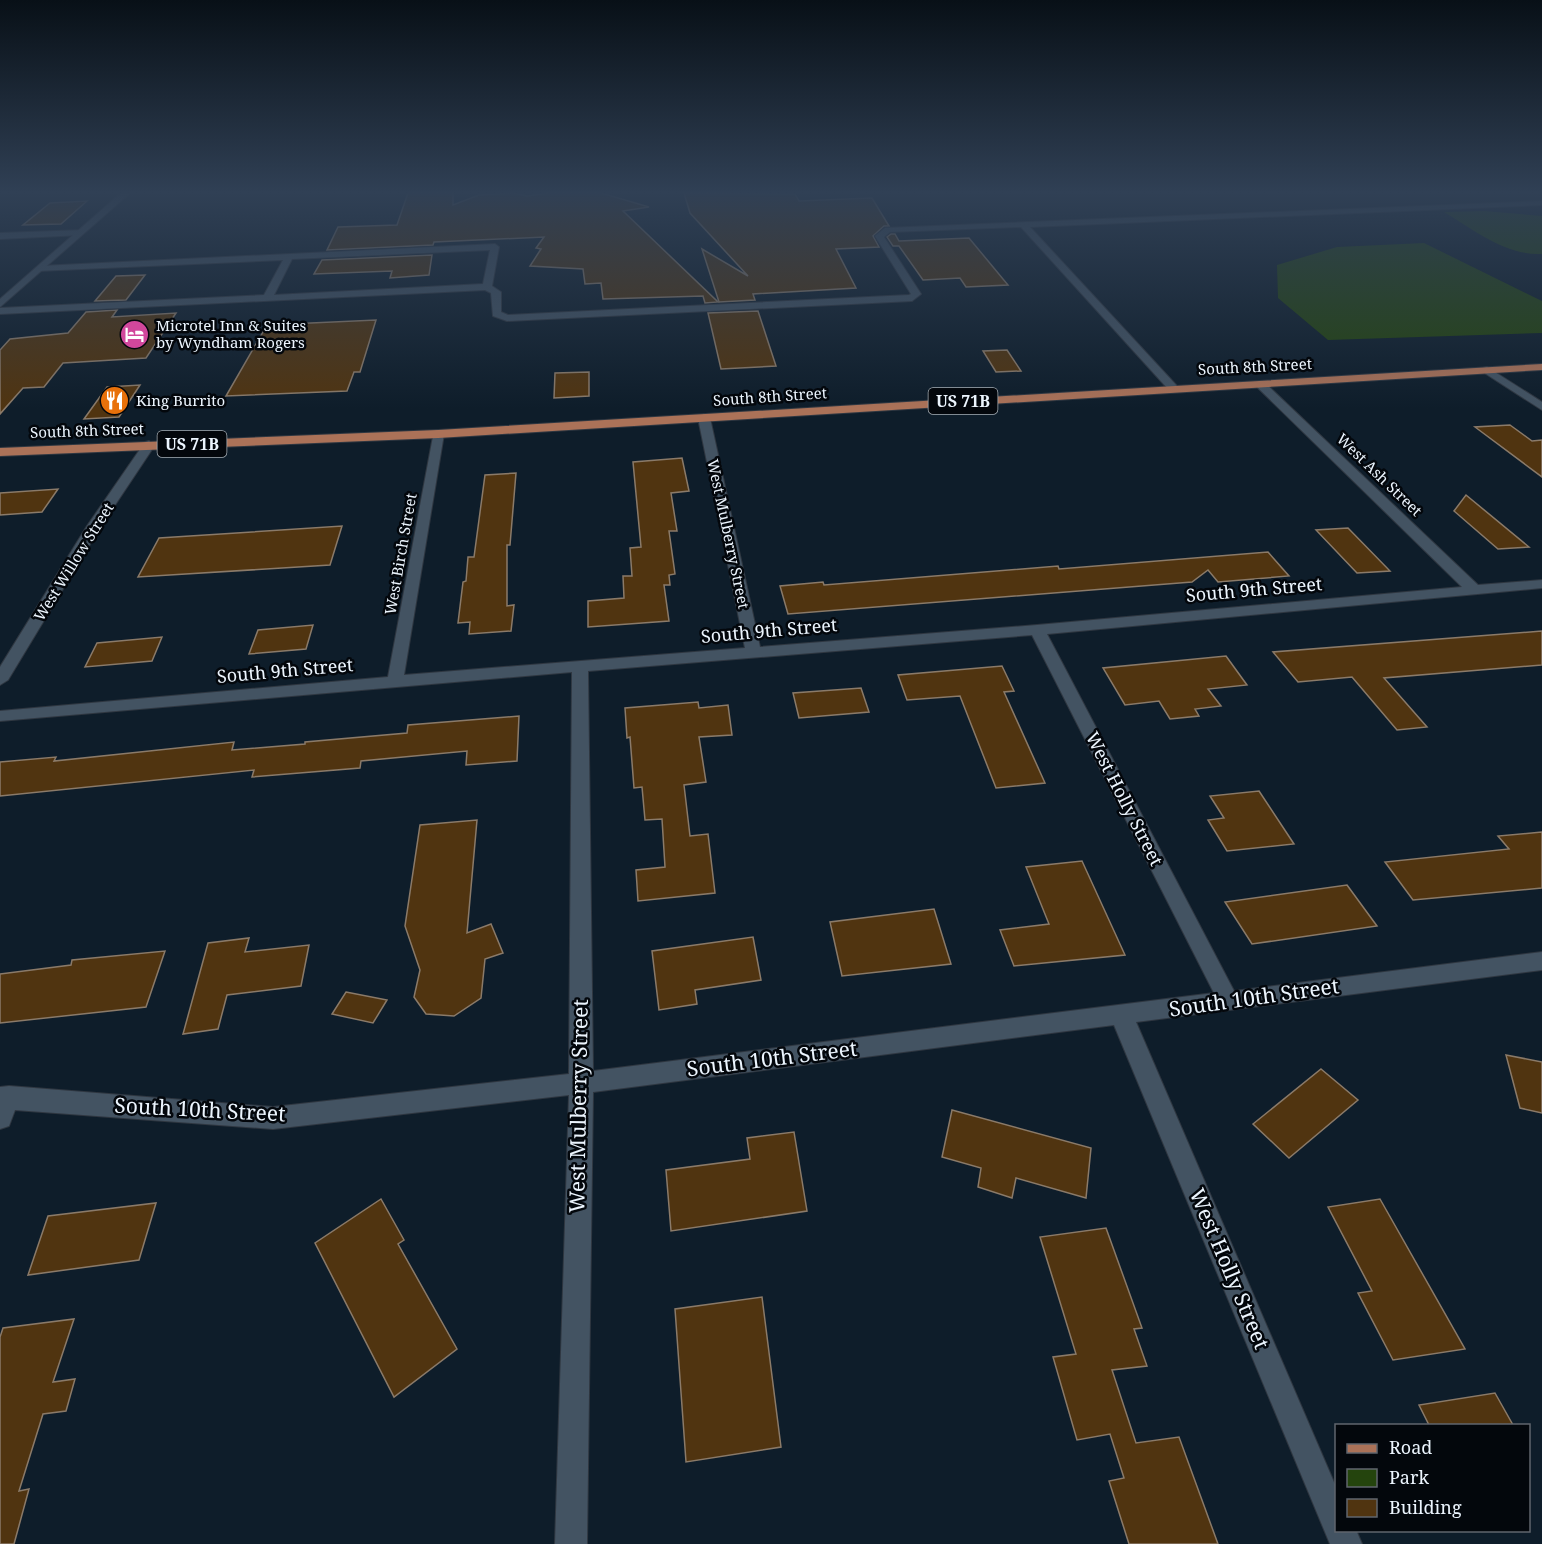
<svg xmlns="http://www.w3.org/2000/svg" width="1542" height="1544" font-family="'Noto Serif',serif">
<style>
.green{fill:#24440d}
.building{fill:#503410;stroke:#8a7a69;stroke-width:1.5}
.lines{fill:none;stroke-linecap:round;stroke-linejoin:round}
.minor-casing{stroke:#2f3741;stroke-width:2}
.tertiary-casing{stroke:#2f3741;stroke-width:2}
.primary-casing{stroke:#2f3741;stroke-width:2}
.minor{fill:#435362;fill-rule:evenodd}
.tertiary{fill:#435362;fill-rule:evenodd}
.primary{fill:#ab7258;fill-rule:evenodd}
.labels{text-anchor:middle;stroke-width:5;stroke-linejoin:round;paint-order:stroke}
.far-poi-label{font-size:15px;fill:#ecf5fe;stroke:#03070c;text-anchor:start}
.far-street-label{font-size:15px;fill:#ecf5fe;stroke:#03070c}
.shield{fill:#03070c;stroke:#a6aeb5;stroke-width:1.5}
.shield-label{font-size:16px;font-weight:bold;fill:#ecf5fe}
.street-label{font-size:18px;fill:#ecf5fe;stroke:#03070c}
.near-street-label{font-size:21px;fill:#ecf5fe;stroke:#03070c}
</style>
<rect width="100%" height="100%" fill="#0e1d2a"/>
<!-- green -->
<g class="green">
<path d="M1484,211L1542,216V254C1506,256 1474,230 1444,212Z"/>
<path d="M1424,243L1542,301V333L1328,340L1278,298L1277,265L1337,247Z"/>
</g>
<!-- building -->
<g class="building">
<path d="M408,193H453V205L479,195L513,193L527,196L549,193H601L649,207L623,211L718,302L705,303L703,296L603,299L601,283L585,284L583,269L530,266L541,249L536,248L544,237L434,242L433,245L327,250L338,227L397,225Z"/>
<path d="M684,193L795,194L799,201L872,198L889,226H884L873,236L879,247L836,249L856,288L753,294L755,300L719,302L702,249L748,276L690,213Z"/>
<path d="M87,201L61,224L23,225L50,203Z"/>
<path d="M891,234H895L899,241L969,238L1008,285L966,287L960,278L923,280L899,246H893L887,237Z"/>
<path d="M432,255L429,275L390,278L392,271L314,274L322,260Z"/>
<path d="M145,275L126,300L95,301L116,276Z"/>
<path d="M117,310L112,317L176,313L146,358L63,363L44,387L23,388L0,414V350L10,339L68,333L86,312Z"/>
<path d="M758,311L776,366L721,369L708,313Z"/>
<path d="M376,320L360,372H354L347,391L226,396L267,325Z"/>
<path d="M1007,350L1021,371L996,372L983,351Z"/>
<path d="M589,372V396L554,398L555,373Z"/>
<path d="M140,385L119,417L84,419L107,387Z"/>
<path d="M1510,425L1532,441L1542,440V477L1475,427Z"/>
<path d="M682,458L689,491L671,493L677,531H669L675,574L669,575L670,585H664L669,621L588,627V601L624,598L623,576H632L630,548L641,547L633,462Z"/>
<path d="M516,473L510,545H507V606L514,605L511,631L469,634L470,622L458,623L463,582L466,581L468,557H474L485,475Z"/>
<path d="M58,489L42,512L0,515V493Z"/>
<path d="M1466,495L1529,547L1498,549L1454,511Z"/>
<path d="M342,526L330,565L138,577L159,538Z"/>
<path d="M1348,528L1390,571L1357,573L1316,530Z"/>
<path d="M1268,552L1289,576L1218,582L1208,570L1192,582L788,614L780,586L823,582L824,585L1058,566L1059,569Z"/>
<path d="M313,625L306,649L249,654L258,630Z"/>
<path d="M1542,631V665L1384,678L1427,727L1397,730L1352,677L1298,682L1273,652Z"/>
<path d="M162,637L152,661L85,667L97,643Z"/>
<path d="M1226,656L1247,685L1208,689L1221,706L1195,709L1199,716L1170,719L1159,701L1125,705L1103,668Z"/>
<path d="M1002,666L1014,691L1004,692L1045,783L996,788L960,696L907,700L898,675Z"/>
<path d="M861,688L869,712L799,718L793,693Z"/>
<path d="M698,702L699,708L728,705L732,735L699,737L706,782L684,785L690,836L708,834L715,893L638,901L636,870L665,867L662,819L645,820L642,787L634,788L630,737L627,738L625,708Z"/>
<path d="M519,716L517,761L466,765L467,751L361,761L360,768L252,777L254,770L0,796V762L56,757L54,761L234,742L232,750L305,744V742L407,733L408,725Z"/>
<path d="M1259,791L1294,844L1227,851L1208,820L1224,818L1210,796Z"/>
<path d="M477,820L467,933L491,924L503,953L485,959L481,998L454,1016L426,1014L414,997L420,970L405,926L420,825Z"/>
<path d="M1542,832V888L1413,900L1385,862L1509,849L1498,836Z"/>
<path d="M1082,861L1125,955L1014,966L1000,930L1049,924L1026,867Z"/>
<path d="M1347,885L1377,926L1252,944L1225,902Z"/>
<path d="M934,909L951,964L842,976L830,922Z"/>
<path d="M753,937L761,980L695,990L697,1004L659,1010L652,951Z"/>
<path d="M249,938L245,952L309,945L301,986L227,995L218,1029L183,1034L208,943Z"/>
<path d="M165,951L146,1007L0,1023V974L71,965L72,960Z"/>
<path d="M346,992L387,1000L373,1023L332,1014Z"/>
<path d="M1506,1055L1542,1062V1113L1520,1108Z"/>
<path d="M1321,1069L1358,1100L1289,1158L1253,1124Z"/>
<path d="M952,1110L1091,1148L1086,1198L1016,1178L1012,1198L978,1187L981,1168L942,1157Z"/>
<path d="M794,1132L807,1211L671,1231L666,1170L750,1159L747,1138Z"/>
<path d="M381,1199L404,1240L398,1244L457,1349L394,1397L315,1243Z"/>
<path d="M1380,1199L1465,1349L1393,1360L1358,1293L1372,1291L1328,1207Z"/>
<path d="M156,1203L139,1260L28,1275L48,1216Z"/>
<path d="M1106,1228L1142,1328L1134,1329L1147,1366L1112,1370L1136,1443L1179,1437L1218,1544H1129L1109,1481L1124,1478L1110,1434L1077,1440L1053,1357L1076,1354L1040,1237Z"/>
<path d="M762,1297L781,1447L686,1462L675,1309Z"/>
<path d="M74,1319L53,1382L75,1379L66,1411L43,1414L19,1491L29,1489L14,1544H0V1337L3,1328Z"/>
<path d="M1495,1393L1513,1425H1429L1419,1405Z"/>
</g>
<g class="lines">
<defs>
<g id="minor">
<path d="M1542,201V205L1030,227L1177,386L1179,388L1173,391L1169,390L1021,227L890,232L884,237L921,294L912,301L507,321L493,316L491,293L485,290L0,314V308L264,295L283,260L37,271V267L40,266L495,244L499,247L492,286L501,292V312L508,315L909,295L911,294L875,236L885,228ZM490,250L483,284L274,295L292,259Z"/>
<path d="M84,230L85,232L81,235L0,239V233Z"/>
<path d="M1487,367L1542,402V410L1483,372V368Z"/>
<path d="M1260,381L1264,382L1478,585L1542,580V588L1047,634L1234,991L1542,952V970L1136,1022L1336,1487V1530H1356L1362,1544H1330L1114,1025L593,1092L587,1544H555L569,1095L273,1129L15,1110L9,1126L0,1129V1087L9,1086L273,1107L569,1074L572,672L0,721V711L388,677L434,431L438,430L444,434L404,675L745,648L698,418L704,414L710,418L760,647L1037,625L1462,587L1256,386L1254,384ZM1032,635L1214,993L593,1071L588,671Z"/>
<path d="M149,441L155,445L101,526L8,680L0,685V667L87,526L145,442Z"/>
</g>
<path id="tertiary" d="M121,193H130L0,307V299Z"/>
<path id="primary" d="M1542,364V370L438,438L0,456V448L438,430Z"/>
</defs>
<!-- minor casing -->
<use href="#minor" class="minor-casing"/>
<!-- tertiary casing -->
<use href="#tertiary" class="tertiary-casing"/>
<!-- primary casing -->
<use href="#primary" class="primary-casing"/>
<!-- minor -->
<use href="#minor" class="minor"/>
<!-- tertiary -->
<use href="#tertiary" class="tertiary"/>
<!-- primary -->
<use href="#primary" class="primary"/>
</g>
<!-- sky -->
<linearGradient id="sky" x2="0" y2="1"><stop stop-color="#081017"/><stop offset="0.47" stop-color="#304055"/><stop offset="1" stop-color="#304055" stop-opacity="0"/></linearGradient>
<rect width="1542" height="409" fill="url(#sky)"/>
<!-- icons -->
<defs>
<symbol id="hotel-disc" viewBox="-11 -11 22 22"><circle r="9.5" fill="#d1479c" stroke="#03070c"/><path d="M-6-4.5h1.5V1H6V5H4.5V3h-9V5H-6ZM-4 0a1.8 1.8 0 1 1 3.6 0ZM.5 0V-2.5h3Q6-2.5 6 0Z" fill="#fff"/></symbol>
<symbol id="restaurant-disc" viewBox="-11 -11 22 22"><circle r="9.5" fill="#e8710a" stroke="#03070c"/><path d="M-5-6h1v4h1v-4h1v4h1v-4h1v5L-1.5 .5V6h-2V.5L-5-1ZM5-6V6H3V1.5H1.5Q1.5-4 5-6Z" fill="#fff"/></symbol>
</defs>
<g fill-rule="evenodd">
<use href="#hotel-disc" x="118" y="318" width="33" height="33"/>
<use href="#restaurant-disc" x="98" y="384" width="33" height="33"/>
</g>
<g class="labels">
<!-- far-poi labels -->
<g class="far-poi-label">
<text x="156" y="331">Microtel Inn &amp; Suites<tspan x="156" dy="17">by Wyndham Rogers</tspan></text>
<text x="136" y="406">King Burrito</text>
</g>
<!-- far-street labels -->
<g class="far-street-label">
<text transform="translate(1255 367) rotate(-3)" y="5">South 8th Street</text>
<text transform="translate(770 397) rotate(-4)" y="5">South 8th Street</text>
<text transform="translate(87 431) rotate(-2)" y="5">South 8th Street</text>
<text transform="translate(1379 475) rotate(44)" y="5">West Ash Street</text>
<text transform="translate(728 534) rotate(78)" y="5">West Mulberry Street</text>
<text transform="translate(401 554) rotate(-80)" y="5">West Birch Street</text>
<text transform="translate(74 562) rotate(-58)" y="5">West Willow Street</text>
</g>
<!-- shield labels -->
<g class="shield">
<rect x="928.5" y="388" width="69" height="26" rx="4.5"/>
<rect x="157.5" y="431" width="69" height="26" rx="4.5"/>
</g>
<g class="shield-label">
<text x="963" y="407">US 71B</text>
<text x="192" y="450">US 71B</text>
</g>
<!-- street labels -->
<g class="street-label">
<text transform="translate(1254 590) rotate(-5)" y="6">South 9th Street</text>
<text transform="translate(769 631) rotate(-5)" y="6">South 9th Street</text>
<text transform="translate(285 671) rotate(-5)" y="6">South 9th Street</text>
<text transform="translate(1124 799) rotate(63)" y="6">West Holly Street</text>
</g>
<!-- near-street labels -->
<g class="near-street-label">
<text transform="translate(1254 998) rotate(-8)" y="7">South 10th Street</text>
<text transform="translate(772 1059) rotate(-7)" y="7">South 10th Street</text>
<text transform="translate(579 1106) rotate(-89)" y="7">West Mulberry Street</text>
<text transform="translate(200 1110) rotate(3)" y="7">South 10th Street</text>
<text transform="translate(1229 1269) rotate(67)" y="7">West Holly Street</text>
</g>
</g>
<!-- legend -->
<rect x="1335" y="1424" width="195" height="108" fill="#03070c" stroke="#60666d" stroke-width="1.5"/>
<rect x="1347" y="1444" width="30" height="9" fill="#ab7258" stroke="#60666d" stroke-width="1.5"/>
<text x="1389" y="1454" font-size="18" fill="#ecf5fe">Road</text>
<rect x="1347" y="1469" width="30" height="18" fill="#24440d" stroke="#60666d" stroke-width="1.5"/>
<text x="1389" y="1484" font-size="18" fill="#ecf5fe">Park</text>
<rect x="1347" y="1499" width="30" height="18" fill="#503410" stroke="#60666d" stroke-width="1.5"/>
<text x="1389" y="1514" font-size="18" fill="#ecf5fe">Building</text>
</svg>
